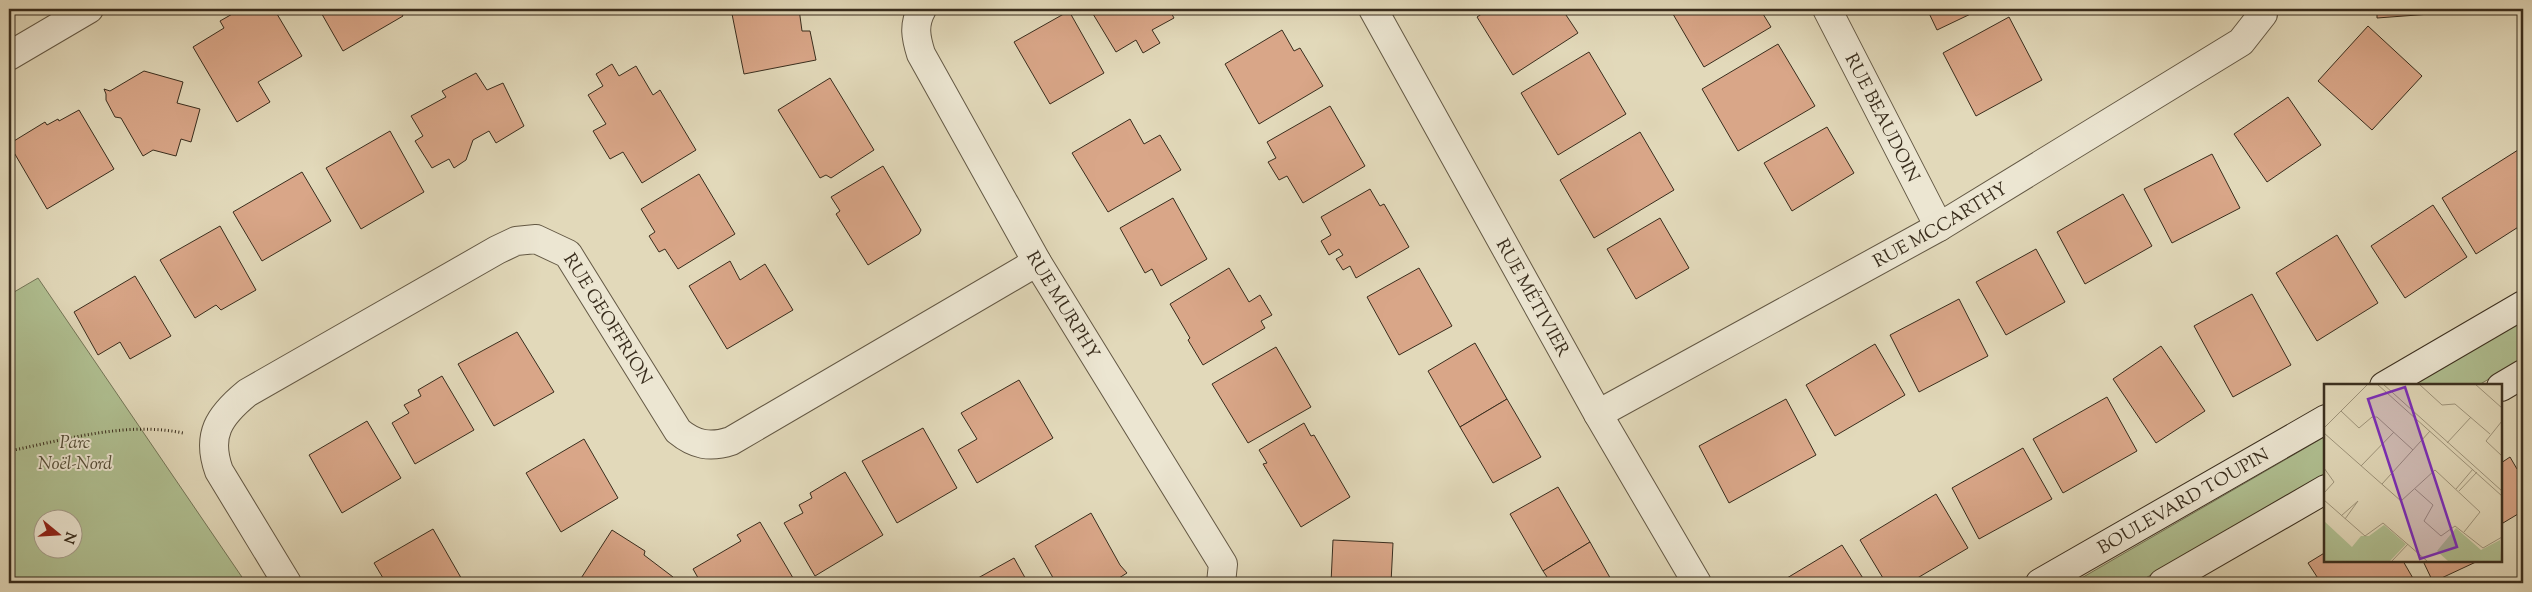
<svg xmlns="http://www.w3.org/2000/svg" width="2532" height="592" font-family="'Sorts Mill Goudy',serif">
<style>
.green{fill:#b0c092;stroke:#747658;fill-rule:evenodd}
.building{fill:#d9a688;stroke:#392d1d}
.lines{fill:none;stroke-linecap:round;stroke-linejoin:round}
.street-casing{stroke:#635844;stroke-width:30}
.secondary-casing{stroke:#392d1d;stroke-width:30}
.path{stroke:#392d1d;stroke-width:3;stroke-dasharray:1 2.5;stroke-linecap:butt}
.street{stroke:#ece6d2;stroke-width:28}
.secondary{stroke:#ece6d2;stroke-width:28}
.labels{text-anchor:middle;stroke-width:4;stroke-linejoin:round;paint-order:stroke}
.street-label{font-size:18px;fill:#392d1d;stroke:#ece6d2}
.park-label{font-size:18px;font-style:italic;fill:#514a34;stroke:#ece6d2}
.inset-road{fill:none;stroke:#9e947b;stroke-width:1}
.view{fill:#7b2cbf;fill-opacity:0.15;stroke:#7b2cbf;stroke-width:2.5}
.inset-edge{fill:none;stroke:#392d1d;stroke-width:2.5}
</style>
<rect width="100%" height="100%" fill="#e2d9ba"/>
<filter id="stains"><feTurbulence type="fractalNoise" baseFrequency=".004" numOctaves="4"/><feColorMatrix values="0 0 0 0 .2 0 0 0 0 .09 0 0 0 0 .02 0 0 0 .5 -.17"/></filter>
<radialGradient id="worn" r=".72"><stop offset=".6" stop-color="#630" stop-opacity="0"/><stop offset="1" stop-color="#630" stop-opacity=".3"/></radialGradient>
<!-- green -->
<g class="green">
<path d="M38,278L246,583H9V295ZM42,520H72V550H42Z"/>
<path d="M2523,321V359L2477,386H2412Z"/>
<path d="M2326,436V474L2137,583H2073Z"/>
</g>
<!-- building -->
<g class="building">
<path d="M241,9H247L250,13L258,9H274L302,56L258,82L270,102L237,122L193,47L224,28L220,21Z"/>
<path d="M319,9H399L403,16L343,51Z"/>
<path d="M731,9H799L802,31H810L816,60L744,74Z"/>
<path d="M1090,9H1169L1174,18L1152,30L1160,43L1143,53L1136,40L1116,52Z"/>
<path d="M1489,9H1562L1578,33L1513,75L1477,17Z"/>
<path d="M1670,9H1760L1771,27L1704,67Z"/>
<path d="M1927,9H1981L1937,30Z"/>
<path d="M2145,9H2158L2149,14Z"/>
<path d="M2377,9H2444V13L2377,18Z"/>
<path d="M1069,11L1104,73L1050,104L1014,42Z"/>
<path d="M2009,17L2042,80L1976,116L1943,53Z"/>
<path d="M2368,26L2422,76L2372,130L2318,81Z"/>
<path d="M1282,30L1294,51L1300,48L1323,86L1259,124L1225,64Z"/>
<path d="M1778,44L1815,106L1738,151L1702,89Z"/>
<path d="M1589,52L1626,114L1558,155L1521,93Z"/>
<path d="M612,64L619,76L636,66L653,95L660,90L696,150L642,183L623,152L610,159L593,131L606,124L588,95L603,86L596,74Z"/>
<path d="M144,71L183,82L177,103L200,109L191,142L181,139L176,156L153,150L143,156L121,118L115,117L106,100V94L104,89L110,91Z"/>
<path d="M476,73L487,90L503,83L524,126L496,143L489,131L473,140L466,160L454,168L449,159L432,168L415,141L423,136L411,116L446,97L442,91Z"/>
<path d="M830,78L874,150L831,178L826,175L820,178L778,110Z"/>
<path d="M2288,97L2321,145L2267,182L2234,134Z"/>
<path d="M1330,106L1365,166L1303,203L1287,176L1279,180L1268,162L1276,158L1267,142Z"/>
<path d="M79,110L114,169L47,209L9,144L45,122L47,125L58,119L59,121Z"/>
<path d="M1130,119L1144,144L1160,135L1181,170L1108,212L1072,153Z"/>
<path d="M1827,127L1854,173L1792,211L1764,163Z"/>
<path d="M390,131L424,192L361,229L326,168Z"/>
<path d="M1640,132L1674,190L1594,238L1560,180Z"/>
<path d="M2518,150L2523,158V224L2476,254L2442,198Z"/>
<path d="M2212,154L2240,208L2172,243L2144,189Z"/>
<path d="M883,166L921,230L919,234L868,265L836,214L840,211L831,197Z"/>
<path d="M302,172L331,221L262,261L233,212Z"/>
<path d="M699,174L735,234L678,269L665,249L659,252L649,236L655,232L641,209Z"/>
<path d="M1370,189L1380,206L1384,204L1409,247L1356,278L1350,266L1343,270L1336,259L1343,255L1339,249L1329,255L1321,241L1331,235L1321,217Z"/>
<path d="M2123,194L2152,246L2085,284L2057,232Z"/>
<path d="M1173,198L1207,259L1161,286L1152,269L1145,273L1120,228Z"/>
<path d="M2433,205L2467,257L2405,298L2371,246Z"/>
<path d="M1660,218L1689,268L1636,299L1607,249Z"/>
<path d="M220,226L256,290L221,310L216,305L195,318L160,260Z"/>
<path d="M2337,235L2378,303L2317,341L2276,273Z"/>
<path d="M2036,249L2065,302L2006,335L1976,282Z"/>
<path d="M730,261L740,280L765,264L793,310L727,349L689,286Z"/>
<path d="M1229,268L1249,302L1260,295L1272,315L1261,321L1265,328L1203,365L1188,340L1190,338L1170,304Z"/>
<path d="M1419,268L1452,326L1399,355L1367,297Z"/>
<path d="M135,276L171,336L130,359L120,342L98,355L74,312Z"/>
<path d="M2252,294L2291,365L2233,397L2194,326Z"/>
<path d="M1959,299L1988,356L1919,392L1890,335Z"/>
<path d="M517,332L554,392L494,426L458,364Z"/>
<path d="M1475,343L1507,399L1460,427L1428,371Z"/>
<path d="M1875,344L1905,395L1835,436L1806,385Z"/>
<path d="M2161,346L2205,411L2156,443L2113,379Z"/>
<path d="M1276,347L1311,407L1248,443L1212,384Z"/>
<path d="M442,376L474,430L415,464L392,423L409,413L404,405L421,396L418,390Z"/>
<path d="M1019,380L1053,438L977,483L958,450L977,439L961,413Z"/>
<path d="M2107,397L2137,451L2063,493L2033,439Z"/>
<path d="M1507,399L1541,457L1493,483L1460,427Z"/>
<path d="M1786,399L1816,455L1729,503L1699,446Z"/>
<path d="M367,421L401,478L342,513L309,455Z"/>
<path d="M1304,423L1311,436L1314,435L1350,497L1301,527L1263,464L1267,463L1259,450Z"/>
<path d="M923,428L957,488L897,523L862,461Z"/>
<path d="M584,439L618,498L561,532L526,473Z"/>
<path d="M2023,448L2052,499L1979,539L1952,488Z"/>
<path d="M2510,457L2517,469L2523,465V511L2503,523L2501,520V463Z"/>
<path d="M845,472L883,535L815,576L784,523L803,513L799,505L812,498L810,493Z"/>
<path d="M1558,487L1590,542L1543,571L1510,514Z"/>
<path d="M1936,494L1968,548L1909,583H1886L1860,540Z"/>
<path d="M1091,513L1120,565L1127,573L1111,583H1056L1035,546Z"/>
<path d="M760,522L796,583H701L693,569L741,541L737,535Z"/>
<path d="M433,529L464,583H386L374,563Z"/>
<path d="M612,530L645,551L644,555L673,577L669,583H578Z"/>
<path d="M1333,540L1393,543L1391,583H1331Z"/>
<path d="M1590,542L1613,583H1551L1543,571Z"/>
<path d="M1842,545L1866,583H1783L1782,581Z"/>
<path d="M2326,552V561H2403L2414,580L2409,583H2321L2308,563Z"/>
<path d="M1014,558L1028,583H969Z"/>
<path d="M2423,561H2478L2433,582Z"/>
</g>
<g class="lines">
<defs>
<g id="street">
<path id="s1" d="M922,9C913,25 916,38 921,54L1037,262L1223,564L1221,583"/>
<path id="s2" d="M1373,9L1598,414L1697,583"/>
<path id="s3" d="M1827,9L1939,227"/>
<path d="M9,56L89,9"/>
<path id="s4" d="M1598,414L1939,227L2241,42L2263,14V9"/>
<path id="s5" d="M287,583L219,471C206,435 219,416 247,393L497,250L516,241L536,239L568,254L678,431C695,445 710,448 731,441L1037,262"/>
</g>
<g id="secondary">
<path d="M2384,386L2523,305"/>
<path d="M2501,387L2523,374"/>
<path id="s6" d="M2040,583L2326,419"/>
<path d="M2163,583L2326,489"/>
</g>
</defs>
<!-- street casing -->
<use href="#street" class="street-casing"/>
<!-- secondary casing -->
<use href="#secondary" class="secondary-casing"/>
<!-- path -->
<path class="path" d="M9,451C65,440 126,421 183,433"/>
<!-- street -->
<use href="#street" class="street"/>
<!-- secondary -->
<use href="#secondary" class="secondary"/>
</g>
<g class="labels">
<!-- street labels -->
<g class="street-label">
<text dy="6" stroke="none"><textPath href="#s3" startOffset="122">RUE BEAUDOIN</textPath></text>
<text dy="6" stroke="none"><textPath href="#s4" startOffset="391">RUE MCCARTHY</textPath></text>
<text dy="6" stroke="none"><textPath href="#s2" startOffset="330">RUE MÉTIVIER</textPath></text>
<text dy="6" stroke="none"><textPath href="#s1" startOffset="335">RUE MURPHY</textPath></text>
<text dy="6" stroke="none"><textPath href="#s5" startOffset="662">RUE GEOFFRION</textPath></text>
<text dy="6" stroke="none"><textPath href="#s6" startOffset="165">BOULEVARD TOUPIN</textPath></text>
</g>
<!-- park labels -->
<g class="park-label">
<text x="75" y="448">Parc<tspan x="75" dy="21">Noël-Nord</tspan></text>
</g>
</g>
<!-- overview -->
<g transform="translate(2324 384)">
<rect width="178" height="178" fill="#e2d9ba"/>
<path d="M0,137L28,163L37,152H45L60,141L82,160L66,177H0ZM132,144L157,166L176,156L177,177H124L113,167Z" fill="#b0c092"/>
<path class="inset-road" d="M53,0L178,112M59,0L178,107M95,0L118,21L131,20L166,50M151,0L178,24M17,27L35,44L48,33H53L89,66M178,37L162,57L178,72M0,44L44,0M0,49L77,117L111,86L156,128L140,148M123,59L147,33M37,82L70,48M0,84L10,98L0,109M58,100L106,47M91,105L109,121L100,137L117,152L131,142L159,164L178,153M132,105L149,85M135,107L153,88M0,116L41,152L59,139L103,177M17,132L34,117L21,135M68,177L84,160"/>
<path class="view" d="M81,3L133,163L96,175L44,15Z"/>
<rect width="178" height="178" class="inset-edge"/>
</g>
<!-- margin -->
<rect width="2532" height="592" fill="none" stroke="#e2d9ba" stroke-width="30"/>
<rect x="10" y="10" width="2512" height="572" fill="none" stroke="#392d1d" stroke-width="2.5"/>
<rect x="15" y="15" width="2502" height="562" fill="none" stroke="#392d1d"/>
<!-- north arrow -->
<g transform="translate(58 534) rotate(108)"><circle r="24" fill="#ece6d2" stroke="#a49c8a"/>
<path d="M0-4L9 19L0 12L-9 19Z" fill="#8f2418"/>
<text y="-8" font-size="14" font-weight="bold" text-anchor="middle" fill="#392d1d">N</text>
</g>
<rect width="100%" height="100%" filter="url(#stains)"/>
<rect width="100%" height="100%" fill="url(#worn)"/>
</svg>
